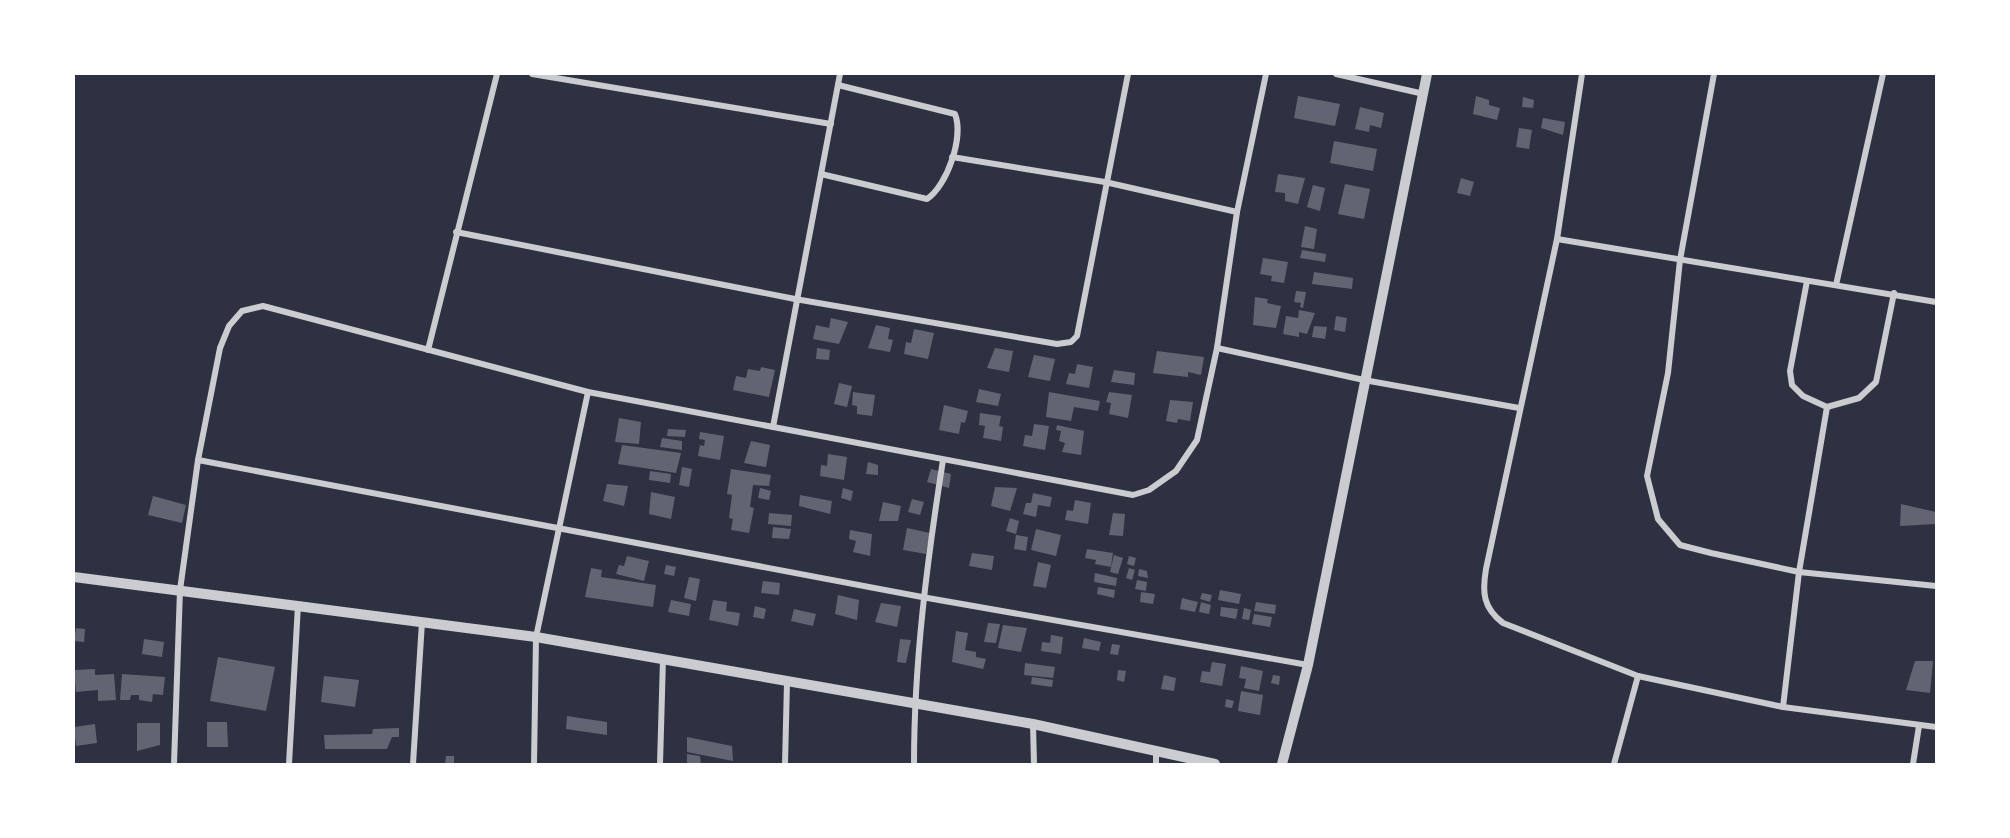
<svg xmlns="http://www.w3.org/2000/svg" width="2010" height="838" font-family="Overpass,sans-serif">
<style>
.building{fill:#626471}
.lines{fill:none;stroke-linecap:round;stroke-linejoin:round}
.minor{stroke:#caccd0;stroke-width:6}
.tertiary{stroke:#caccd0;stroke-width:10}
</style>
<rect width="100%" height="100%" fill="#2d3142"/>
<!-- building -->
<g class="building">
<path d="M1298,96L1340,104L1335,126L1294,118Z"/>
<path d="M1476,96L1489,100V105L1500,108L1497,120L1473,114Z"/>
<path d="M1523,97L1534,100L1533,108L1522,107Z"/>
<path d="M1360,107L1384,113L1381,128L1370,125L1369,132L1355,129Z"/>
<path d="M1543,118L1565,122L1563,135L1541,128Z"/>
<path d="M1519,128L1532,130L1529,149L1516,147Z"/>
<path d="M1334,141L1377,149L1373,171L1330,163Z"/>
<path d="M1278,174L1305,178L1298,204L1285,201V193L1275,192Z"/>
<path d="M1461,178L1474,182L1470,196L1457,193Z"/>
<path d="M1345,184L1370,189L1364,219L1338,214Z"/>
<path d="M1313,185L1325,188L1320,211L1307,207Z"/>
<path d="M1305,226L1317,229L1314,249L1301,247Z"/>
<path d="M1302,250L1326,254L1325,262L1300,258Z"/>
<path d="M1263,258L1288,262L1284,283L1271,281L1272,276L1260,274Z"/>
<path d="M1314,272L1353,278L1352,289L1312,284Z"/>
<path d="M1296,291L1306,292L1303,308L1300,307L1301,303L1294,302Z"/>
<path d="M1255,297L1268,299L1267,303L1281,306L1276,328L1253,325Z"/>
<path d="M1299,310L1315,313L1307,334L1299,332V337L1283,334L1286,316L1298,318Z"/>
<path d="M1336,316L1347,318L1345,332L1334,330Z"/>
<path d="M831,318L848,322L839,344L813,339L816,325L829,328Z"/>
<path d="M876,325L890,328L888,339L893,340L890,352L868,348Z"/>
<path d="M1314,326L1327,327L1325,339L1312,337Z"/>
<path d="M914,329L934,333L928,359L904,354L906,342L911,343Z"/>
<path d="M817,348L830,350L829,360L816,359Z"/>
<path d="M995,348L1013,351L1009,372L987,368Z"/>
<path d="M1157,351L1204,357L1201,375L1188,372V377L1153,373Z"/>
<path d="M1034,355L1055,359L1050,381L1028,377Z"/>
<path d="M1077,364L1093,367L1089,388L1066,384L1069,373L1075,374Z"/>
<path d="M761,367L775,370L769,397L733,390L736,376L746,378L748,369L760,371Z"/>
<path d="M1114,370L1135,373L1134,385L1111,382Z"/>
<path d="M839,383L852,386L847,407L834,404Z"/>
<path d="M979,389L1001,394L998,406L976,402Z"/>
<path d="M853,392L875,395L872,416L857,414V406L852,405Z"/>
<path d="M1049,392L1100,401L1098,411L1074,407L1071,421L1046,417Z"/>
<path d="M1109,392L1132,395L1128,418L1109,414L1111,403L1106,402Z"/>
<path d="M1170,400L1193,402L1190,421L1178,419L1177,423L1166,421Z"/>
<path d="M944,405L968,411L965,423L961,422L959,434L939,430Z"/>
<path d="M980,413L1001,416L999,426L1003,427L1001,441L983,438L985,426L979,425Z"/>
<path d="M619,418L641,422L639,444L615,442Z"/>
<path d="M1034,424L1049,426L1045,450L1023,446L1025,435L1032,436Z"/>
<path d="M1057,425L1084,431L1081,455L1062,452L1065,443L1059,441L1061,431L1056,430Z"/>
<path d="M668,429L686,430L685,437L667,436Z"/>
<path d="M700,432L724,436L720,460L698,456L700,445L704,446L705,440L699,439Z"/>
<path d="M662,438L682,441V450L660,447Z"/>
<path d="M751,441L770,445L766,467L744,463Z"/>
<path d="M622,445L681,453L676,473L618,464Z"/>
<path d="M828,454L847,457L844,480L820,476L821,465L827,466Z"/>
<path d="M868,462L878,465V475L866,474Z"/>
<path d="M682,467L692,469L689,487L679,485Z"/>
<path d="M731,469L771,475L769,486L753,485L750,507L754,508L749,533L731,530L733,519L729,518L732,495L727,494Z"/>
<path d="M931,469L951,474L949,488L927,482Z"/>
<path d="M650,471L671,474L670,483L649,480Z"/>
<path d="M607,484L628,486L624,506L603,501Z"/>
<path d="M995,487L1017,488L1010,511L991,506Z"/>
<path d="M760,488L771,491L769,500L758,498Z"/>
<path d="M843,488L853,491L851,501L841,498Z"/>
<path d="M651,492L675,497L671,519L649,514Z"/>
<path d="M1033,493L1052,497L1050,507L1038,505L1036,517L1023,514L1026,503H1031Z"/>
<path d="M800,495L832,501L830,514L799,506Z"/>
<path d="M153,496L186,505L182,523L148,515Z"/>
<path d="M912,499L924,502L920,515L908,512Z"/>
<path d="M1075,500L1091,503L1088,524L1065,520L1067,510L1073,511Z"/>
<path d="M883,502L901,506L898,521H879Z"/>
<path d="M1901,504L1936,512V524L1900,526Z"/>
<path d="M769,513L792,515L791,526L768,524Z"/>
<path d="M1113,513L1125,514L1123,536L1109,535Z"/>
<path d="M1010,518L1019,521L1016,534L1006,531Z"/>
<path d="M773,527L791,529L789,539L772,538Z"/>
<path d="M907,528L930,533L926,554L903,550Z"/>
<path d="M1036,529L1061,535L1056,556L1031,550Z"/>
<path d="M850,530L872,534L870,556L853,552L856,541L849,539Z"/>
<path d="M1016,535L1028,537L1026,551L1014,549Z"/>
<path d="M1087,549L1113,553L1111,567L1095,564L1096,560L1085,558Z"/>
<path d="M972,553L994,556L992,570L969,566Z"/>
<path d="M1114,555L1123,558L1118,574L1110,572Z"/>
<path d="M627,556L649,561L644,581L616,574L619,565L624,566Z"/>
<path d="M1129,556L1136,558L1134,566L1127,564Z"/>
<path d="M1038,562L1051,565L1046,588L1033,586Z"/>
<path d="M666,565L676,567L674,576L664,574Z"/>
<path d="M591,568L602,570L601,577L656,585L653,607L585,597Z"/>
<path d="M1129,568L1135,570L1132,580L1126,578Z"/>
<path d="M1139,569L1147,571L1148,578L1138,576Z"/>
<path d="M1095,573L1117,578L1116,586L1094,582Z"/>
<path d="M689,577L700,579L696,601L684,598Z"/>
<path d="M1137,580L1147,582L1146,591L1135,589Z"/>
<path d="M763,581L780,583L779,595L761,593Z"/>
<path d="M1098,587L1115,590L1114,598L1097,594Z"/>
<path d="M1220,590L1241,594L1239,604L1218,600Z"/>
<path d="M1141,592L1155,594L1153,604L1140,602Z"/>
<path d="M1202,593L1212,595L1210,602L1200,599Z"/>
<path d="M838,595L859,600L857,620L835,614Z"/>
<path d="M1182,598L1198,602L1195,612L1180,609Z"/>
<path d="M671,600L691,604L689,616L668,612Z"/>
<path d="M713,600L727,602L726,611L740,613L738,626L709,620Z"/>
<path d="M1201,602L1211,605L1209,614L1199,612Z"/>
<path d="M1256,602L1276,605L1275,614L1254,611Z"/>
<path d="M881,603L901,606L897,627L875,622Z"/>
<path d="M755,606L766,609L764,619L753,617Z"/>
<path d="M1221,607L1238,609L1236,619L1220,616Z"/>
<path d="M1244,608L1251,610L1249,620L1242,619Z"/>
<path d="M794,609L816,614L813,626L791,621Z"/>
<path d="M1254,614L1272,617L1270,627L1252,624Z"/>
<path d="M988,623L1000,624L996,643L984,642Z"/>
<path d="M1003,625L1027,628L1021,652L998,648Z"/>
<path d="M76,628L85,629L84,642L74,641Z"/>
<path d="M956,631L968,633L965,650L976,652V657L986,659L983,669L952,662Z"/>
<path d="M1051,635L1063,637L1061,654L1041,651L1042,642L1050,643Z"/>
<path d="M1084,638L1101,642L1099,651L1082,648Z"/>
<path d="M144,639L164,642L162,657L142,654Z"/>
<path d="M900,639L911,640L906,663L897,662Z"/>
<path d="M1112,644L1120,645L1118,655L1110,654Z"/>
<path d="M218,657L275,667L266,711L210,701Z"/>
<path d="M1915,661H1933L1930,693L1906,690Z"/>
<path d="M1212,662L1226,664L1222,686L1200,682L1202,671L1210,672Z"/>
<path d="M1025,663L1055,667L1053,678L1024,675Z"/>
<path d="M1241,666L1263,671L1259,691L1244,688L1246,679L1239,678Z"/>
<path d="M95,669V675L114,674L116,700L98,701V690L76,692L74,670Z"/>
<path d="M1118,670L1126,671L1124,682L1117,680Z"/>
<path d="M122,674L165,677L163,695L153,694L152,702L139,700V695H131L130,700H120Z"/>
<path d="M1164,675L1176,678L1174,691L1161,689Z"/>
<path d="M1273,675L1280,676L1279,685L1271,683Z"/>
<path d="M324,676L359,680L355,707L321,702Z"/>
<path d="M1032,677L1053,680L1052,687L1031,684Z"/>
<path d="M1241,691L1263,695L1260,715L1238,711Z"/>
<path d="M1226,699L1234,701L1232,708L1225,707Z"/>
<path d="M567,716L607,722V735L566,729Z"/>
<path d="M207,722H227L228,747H207Z"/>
<path d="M137,723H160V745L137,751Z"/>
<path d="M95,724L97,743L76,746L74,727Z"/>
<path d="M399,728V737H392L387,749H325L324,735L372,734L373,729Z"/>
<path d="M687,737L732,746L733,761L687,752Z"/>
<path d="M687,754L700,756L701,764H687Z"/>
<path d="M446,756H454V764H445Z"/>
</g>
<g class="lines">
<!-- minor -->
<g class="minor">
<path d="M532,74L831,124"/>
<path d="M1336,74L1424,94"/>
<path d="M1582,74L1557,239L1486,569C1482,592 1483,608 1503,623L1638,676L1783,707L1936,727"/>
<path d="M1714,74L1680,260L1668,373L1647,476L1658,519L1680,545L1711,553L1799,572L1936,586"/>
<path d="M952,157L1105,182L1237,212"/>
<path d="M821,174L927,199C947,186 964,137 955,114L838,85"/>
<path d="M456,232L795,299L1057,344L1071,342L1077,336L1128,74"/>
<path d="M1557,239L1936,302"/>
<path d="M1807,281L1790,371L1792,385L1803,396L1827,407L1859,398L1876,382L1894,293"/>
<path d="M1836,285L1883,74"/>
<path d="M1217,348L1364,380L1519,408"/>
<path d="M428,350L497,74"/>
<path d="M773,427L840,74"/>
<path d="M198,460L922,597L1308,665"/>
<path d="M1783,707L1799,572L1827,407"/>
<path d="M1033,724L1034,764"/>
<path d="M174,764L180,590L198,460L220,348L229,326L242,311L263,306L588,392L1133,495L1149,490L1176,471L1197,440L1217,348L1237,212L1266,74"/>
<path d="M289,764L298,605"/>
<path d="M413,764L422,622"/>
<path d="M534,764L536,637L588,392"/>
<path d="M660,764L663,659"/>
<path d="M785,764L787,682"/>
<path d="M914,764C914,662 927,562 943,460"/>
<path d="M1156,764V750"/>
<path d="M1614,764L1638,676"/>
<path d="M1913,764L1919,726"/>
</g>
<!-- tertiary -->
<g class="tertiary">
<path d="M74,577L536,637L1033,724L1215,764"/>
<path d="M1282,764L1308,665L1427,74"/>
</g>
</g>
<!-- border -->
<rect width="2010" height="838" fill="none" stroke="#ffffff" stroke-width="150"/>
</svg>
